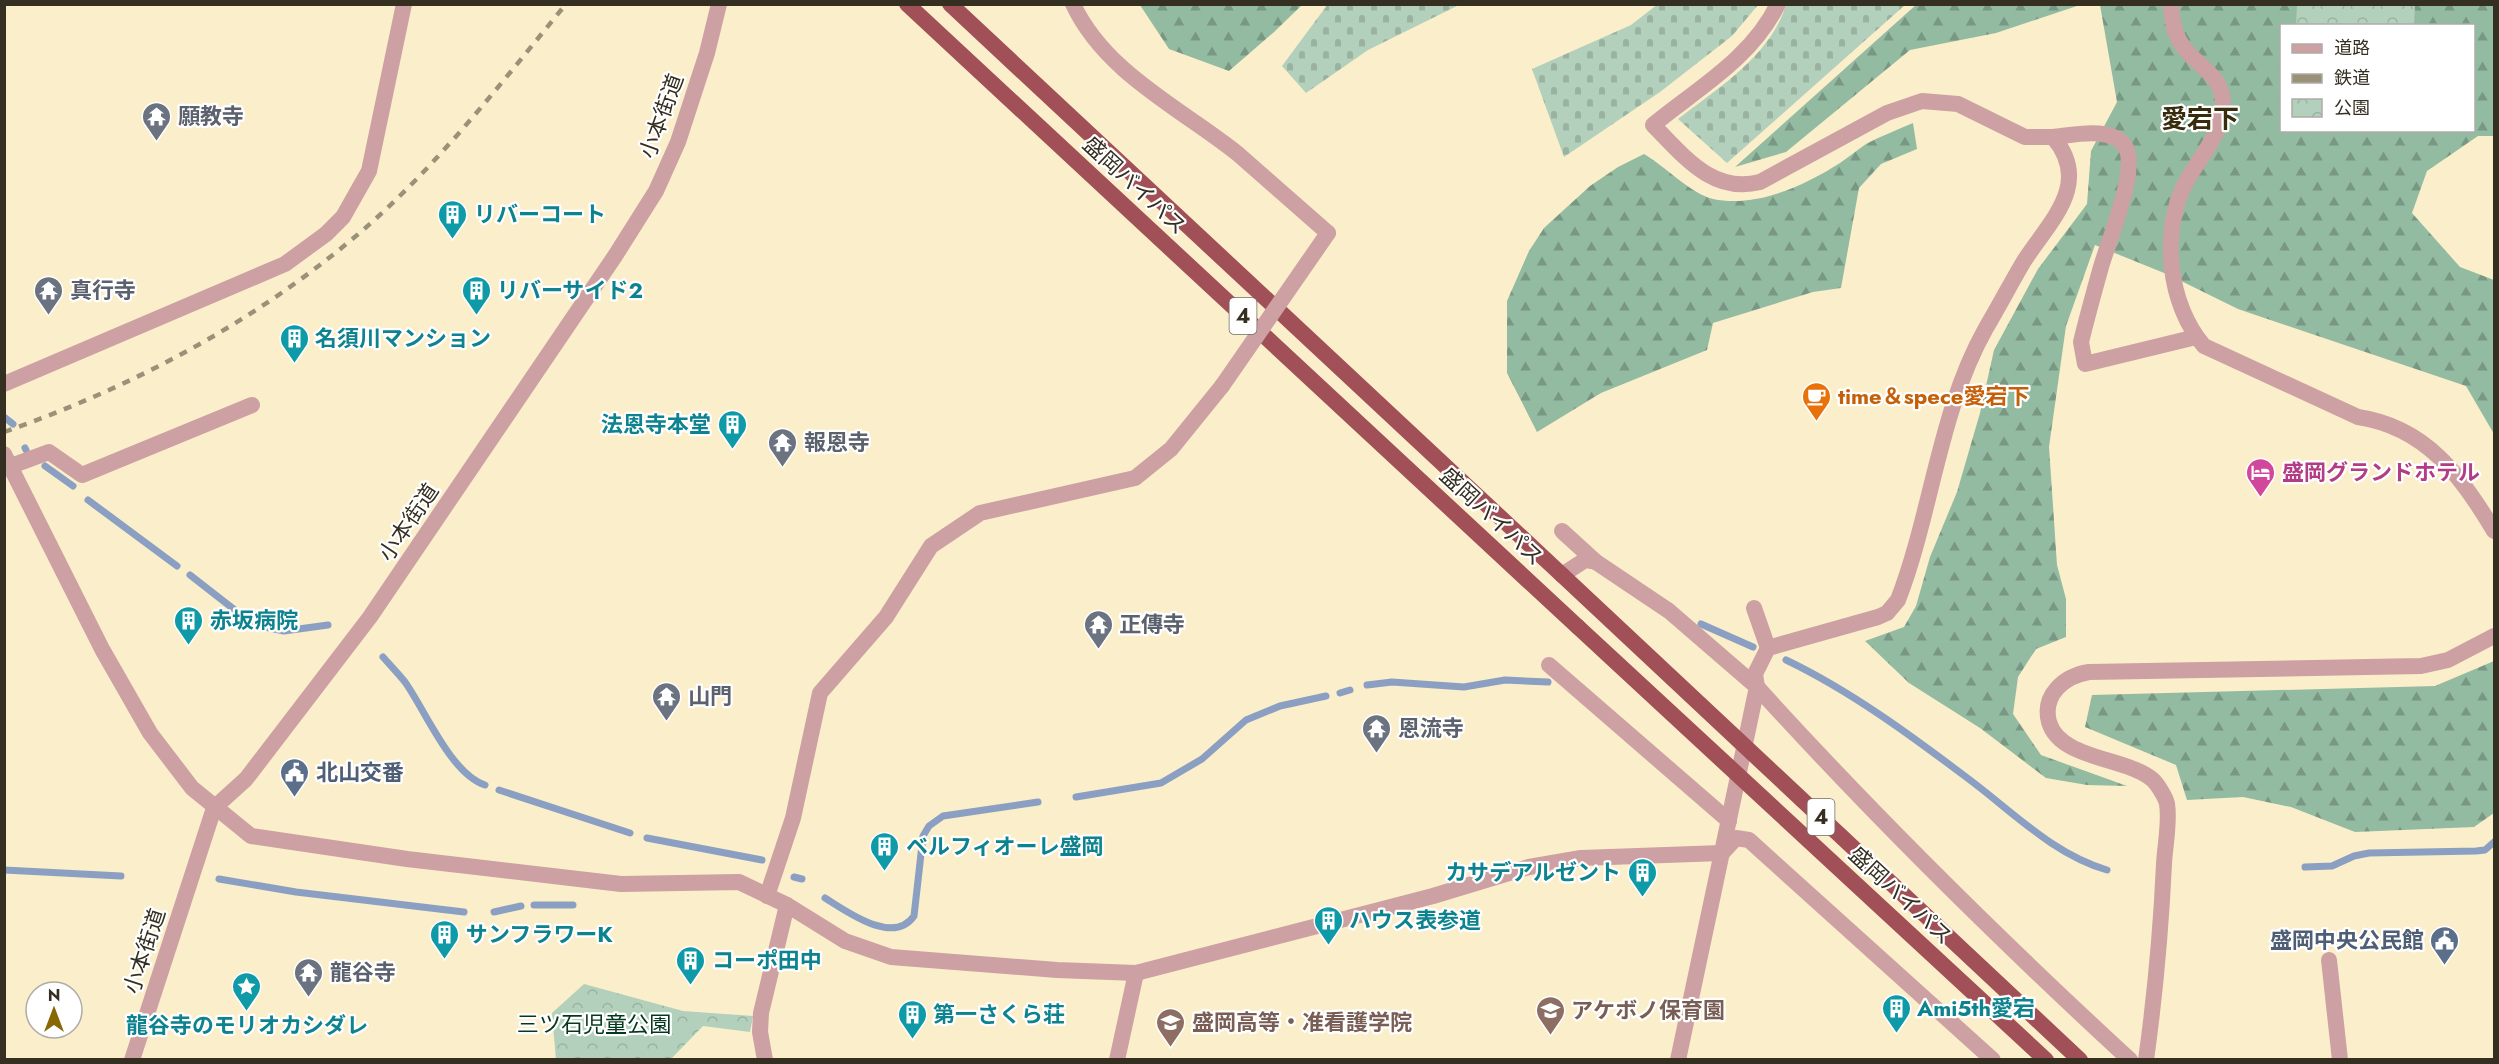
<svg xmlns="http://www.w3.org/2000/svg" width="2499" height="1064" font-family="Jost,'Noto Sans JP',sans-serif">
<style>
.forest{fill:url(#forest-firs);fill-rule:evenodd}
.cemetery{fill:url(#cemetery-stones)}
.park{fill:url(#park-crowns)}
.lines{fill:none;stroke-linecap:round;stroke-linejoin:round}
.stream{stroke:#8b9fc3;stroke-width:7}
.minor{stroke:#cda0a3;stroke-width:16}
.tertiary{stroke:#cda0a3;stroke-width:16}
.trunk{stroke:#a25058;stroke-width:16}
.rail{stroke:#9b9178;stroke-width:4.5;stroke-dasharray:8 8;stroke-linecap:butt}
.minor-bridge{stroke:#cda0a3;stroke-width:16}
.trunk-bridge{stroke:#a25058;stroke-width:16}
.labels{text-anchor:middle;stroke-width:4.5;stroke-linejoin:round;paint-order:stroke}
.shield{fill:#fff;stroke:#716d64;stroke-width:1.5}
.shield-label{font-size:21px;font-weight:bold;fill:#342f21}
.worship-label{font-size:22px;font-weight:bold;fill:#5b616d;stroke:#fff;text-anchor:start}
.street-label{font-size:22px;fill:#342f21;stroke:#fff}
.culture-label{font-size:22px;font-weight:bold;fill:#0d838f;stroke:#fff;text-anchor:start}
.food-label{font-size:22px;font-weight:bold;fill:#c56008;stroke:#fff;text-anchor:start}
.hotel-label{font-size:22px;font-weight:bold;fill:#b23c85;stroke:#fff;text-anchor:start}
.service-label{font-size:22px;font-weight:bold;fill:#4e5e75;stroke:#fff;text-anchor:start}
.education-label{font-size:22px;font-weight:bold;fill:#785e54;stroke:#fff;text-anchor:start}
.park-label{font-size:22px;fill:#04381e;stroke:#fff}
.quarter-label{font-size:26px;font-weight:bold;fill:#372d0c;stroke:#fff}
</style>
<defs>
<pattern id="forest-firs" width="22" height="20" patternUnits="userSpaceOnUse" patternTransform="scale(1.5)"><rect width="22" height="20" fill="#93bba1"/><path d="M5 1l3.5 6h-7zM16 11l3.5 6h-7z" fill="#799883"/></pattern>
<pattern id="cemetery-stones" width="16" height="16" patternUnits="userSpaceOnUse" patternTransform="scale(1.5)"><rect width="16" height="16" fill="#b2d0bc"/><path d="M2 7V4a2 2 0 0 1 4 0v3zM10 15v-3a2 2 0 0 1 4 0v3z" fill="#9ab3a1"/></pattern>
<pattern id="park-crowns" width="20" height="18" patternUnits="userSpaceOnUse" patternTransform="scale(1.5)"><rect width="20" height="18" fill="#b2d0bc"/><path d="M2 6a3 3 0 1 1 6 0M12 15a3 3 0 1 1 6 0" fill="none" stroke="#9ab3a1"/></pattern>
</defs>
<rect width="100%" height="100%" fill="#fbeeca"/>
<!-- forest -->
<g class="forest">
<path d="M1917,4L2080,5L1996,33L1910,50L1786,152L1735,167Z"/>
<path d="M1140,5H1302L1273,33L1229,71L1169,49Z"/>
<path d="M2100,5H2494V136H2478L2427,171L2412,213L2460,267L2494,280V434L2466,386L2238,309L2169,275L2095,245L2066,326L2049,447L2057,565L2066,599V637L2036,649L2018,677L2013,714L2041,755L2127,786L2087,785L2046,778L1980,728L1909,683L1865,641L1904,627L1916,606L1930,557L1957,492L1980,413L1994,350L2038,269L2087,204L2091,151L2117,102ZM2282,26H2474V130H2282Z"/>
<path d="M1913,123L1917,149L1881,164L1859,188L1841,288L1813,292L1713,323L1707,350L1601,393L1537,432L1507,373V301L1529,251L1544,228L1590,186L1618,167L1644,154C1665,166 1691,194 1713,199C1756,208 1804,186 1840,163C1849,157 1857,150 1866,144C1881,136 1897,130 1913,123Z"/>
<path d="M2494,661V813L2474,827L2355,832L2291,807L2243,797L2187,800L2176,765L2085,727L2092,695L2435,686Z"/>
</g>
<!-- cemetery -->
<g class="cemetery">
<path d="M1328,4H1459V5L1368,50L1306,93L1282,66Z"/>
<path d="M1658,4L1758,5L1732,36L1660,92L1564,157L1532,69L1631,25Z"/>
<path d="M1786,5H1905L1727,163L1678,119C1719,87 1770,56 1786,5Z"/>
</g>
<!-- park -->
<g class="park">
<path d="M2297,5H2415L2414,25H2296Z"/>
<path d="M584,984L683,1011L753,1016L750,1032L703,1026L671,1059L556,1060L552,1013Z"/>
</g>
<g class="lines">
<!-- stream -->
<g class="stream">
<path d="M4,417L13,424"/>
<path d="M25,448L26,450"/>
<path d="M45,466L73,486"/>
<path d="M88,500L177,566"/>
<path d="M190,575L254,625L284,631L328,625"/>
<path d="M1701,624L1753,647"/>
<path d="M383,657C390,665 398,673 405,682C425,710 451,774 485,785"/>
<path d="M1786,660C1851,691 1913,737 1970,780C2014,813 2053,854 2107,870"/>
<path d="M1367,685L1392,682L1464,687L1505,680L1548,682"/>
<path d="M1340,693L1350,690"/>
<path d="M499,790L630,833"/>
<path d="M1076,797L1161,783L1202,759L1246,720L1280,706L1326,696"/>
<path d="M647,838L762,860"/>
<path d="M2305,867L2332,866L2354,856L2369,853L2476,851L2485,850L2494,842"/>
<path d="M4,870L121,876"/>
<path d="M794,877L802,879"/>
<path d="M219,879L296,892L464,912"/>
<path d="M825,898C846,911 893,946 914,916L923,836L929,826L943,816L1038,802"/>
<path d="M534,905H573"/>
<path d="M494,912L521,906"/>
</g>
<!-- minor -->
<g class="minor">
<path d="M1073,4C1105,73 1182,109 1238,154C1268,180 1298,207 1328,233"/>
<path d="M1778,4C1751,59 1698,88 1653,125C1684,156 1712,194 1760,182L1887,113L1922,101L1958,104L2025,137H2053"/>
<path d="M2171,4C2172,17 2173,29 2179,40C2192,65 2224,73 2223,105C2221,135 2200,157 2186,182C2160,230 2168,305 2204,346L2358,417C2425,427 2461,475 2494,531"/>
<path d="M4,384L285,264L326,234L343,217L369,171L404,4"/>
<path d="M4,454L102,649L150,733L192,788L251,836L407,859L621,884L739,882L787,905L845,941L891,957L1057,970L1136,973L1433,896L1529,867L1581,858L1722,853L1736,838L1749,840L1993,1060"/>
<path d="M11,466L49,452L82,475L252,405"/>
<path d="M1562,531L1596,562L1669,611L1757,687"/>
<path d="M1562,575L1585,560L1596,562"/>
<path d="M1754,608L1768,648"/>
<path d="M1549,665L1729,821"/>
<path d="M1757,687L1755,674L1768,648L1878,617L1887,613L1898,600C1932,512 1939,411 1986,328C1999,306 2011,283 2024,261C2049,222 2093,184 2053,137C2073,135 2114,125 2126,148C2138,171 2108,242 2101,267C2094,292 2087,317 2081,342L2085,364L2196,337"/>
<path d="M767,896L793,818L820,693L886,617L931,546L980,513L1135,478L1171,449L1222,386"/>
<path d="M2329,960L2340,1060"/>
<path d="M765,1060L760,1032L761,1013L787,905"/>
<path d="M1117,1060L1136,973"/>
<path d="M1678,1060L1757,687C1875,817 2001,941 2130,1060"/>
<path d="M2146,1060C2155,995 2161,929 2164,864C2165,845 2170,822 2167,804C2166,798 2158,785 2153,780C2127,757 2060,760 2049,722C2042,695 2064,676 2089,672L2421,666L2448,660L2494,636"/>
</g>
<!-- tertiary -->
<path class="tertiary" d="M132,1060L214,808L246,779L370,617L615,256L656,191L678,142L707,53L719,4"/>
<!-- trunk -->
<g class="trunk">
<path d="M907,4L1578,627"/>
<path d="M950,4L1562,575"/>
</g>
<!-- rail -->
<path class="rail" d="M4,432C135,386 257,321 363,230C439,164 502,82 566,4"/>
<!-- minor-bridge -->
<path class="minor-bridge" d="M1222,386L1328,233"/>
<!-- trunk-bridge -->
<g class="trunk-bridge">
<path d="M1562,575L2080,1060"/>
<path d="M1578,627L2046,1060"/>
</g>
</g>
<!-- icons -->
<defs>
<symbol id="temple-pin" viewBox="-11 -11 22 30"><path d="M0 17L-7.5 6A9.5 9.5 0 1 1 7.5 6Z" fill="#6b7280" stroke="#fff"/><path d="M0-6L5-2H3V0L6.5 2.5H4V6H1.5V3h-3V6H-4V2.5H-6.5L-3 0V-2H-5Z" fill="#fff"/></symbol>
<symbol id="building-pin" viewBox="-11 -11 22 30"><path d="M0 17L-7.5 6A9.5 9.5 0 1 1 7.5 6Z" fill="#0f9aa8" stroke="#fff"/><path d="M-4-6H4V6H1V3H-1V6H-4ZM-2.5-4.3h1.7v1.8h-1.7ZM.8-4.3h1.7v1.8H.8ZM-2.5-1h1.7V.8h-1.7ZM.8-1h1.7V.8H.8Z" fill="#fff"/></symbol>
<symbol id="cafe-pin" viewBox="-11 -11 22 30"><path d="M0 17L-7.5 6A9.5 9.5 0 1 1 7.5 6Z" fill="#e8710a" stroke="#fff"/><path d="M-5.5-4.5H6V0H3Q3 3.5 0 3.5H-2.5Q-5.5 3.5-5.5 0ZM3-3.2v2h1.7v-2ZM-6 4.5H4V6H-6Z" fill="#fff"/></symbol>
<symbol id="hotel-pin" viewBox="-11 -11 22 30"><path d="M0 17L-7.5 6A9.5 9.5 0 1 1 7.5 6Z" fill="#d1479c" stroke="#fff"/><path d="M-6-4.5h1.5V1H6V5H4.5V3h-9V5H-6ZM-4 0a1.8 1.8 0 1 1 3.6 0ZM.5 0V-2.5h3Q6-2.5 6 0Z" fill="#fff"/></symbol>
<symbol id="civic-pin" viewBox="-11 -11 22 30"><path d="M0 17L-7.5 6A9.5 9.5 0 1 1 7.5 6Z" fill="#5c6f8a" stroke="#fff"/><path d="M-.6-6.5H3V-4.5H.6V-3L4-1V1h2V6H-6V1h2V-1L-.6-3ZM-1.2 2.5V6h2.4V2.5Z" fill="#fff"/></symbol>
<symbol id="sight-pin" viewBox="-11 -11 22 30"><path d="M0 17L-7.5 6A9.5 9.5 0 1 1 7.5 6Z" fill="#0f9aa8" stroke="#fff"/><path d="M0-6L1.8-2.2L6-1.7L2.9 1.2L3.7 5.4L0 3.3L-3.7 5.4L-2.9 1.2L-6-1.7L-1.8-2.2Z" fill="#fff"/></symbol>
<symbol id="school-pin" viewBox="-11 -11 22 30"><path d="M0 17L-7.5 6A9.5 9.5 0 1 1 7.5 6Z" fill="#8d6e63" stroke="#fff"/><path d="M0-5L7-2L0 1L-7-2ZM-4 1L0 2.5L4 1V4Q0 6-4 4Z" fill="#fff"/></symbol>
</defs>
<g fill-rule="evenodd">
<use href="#temple-pin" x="140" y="100" width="33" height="45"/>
<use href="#building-pin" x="436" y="198" width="33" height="45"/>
<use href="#temple-pin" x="32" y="274" width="33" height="45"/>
<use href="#building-pin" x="460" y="274" width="33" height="45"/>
<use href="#building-pin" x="278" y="322" width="33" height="45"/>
<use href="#cafe-pin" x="1800" y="380" width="33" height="45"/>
<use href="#building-pin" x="716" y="408" width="33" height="45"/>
<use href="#temple-pin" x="766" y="426" width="33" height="45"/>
<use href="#hotel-pin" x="2244" y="456" width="33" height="45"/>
<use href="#building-pin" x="172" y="604" width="33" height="45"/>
<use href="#temple-pin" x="1082" y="608" width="33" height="45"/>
<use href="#temple-pin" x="650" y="680" width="33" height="45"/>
<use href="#temple-pin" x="1360" y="712" width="33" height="45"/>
<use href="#civic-pin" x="278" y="756" width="33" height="45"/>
<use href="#building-pin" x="868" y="830" width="33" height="45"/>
<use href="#building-pin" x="1626" y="856" width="33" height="45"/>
<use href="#building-pin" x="1312" y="904" width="33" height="45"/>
<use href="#building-pin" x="428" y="918" width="33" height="45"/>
<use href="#civic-pin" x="2428" y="924" width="33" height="45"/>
<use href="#building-pin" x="674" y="944" width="33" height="45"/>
<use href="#temple-pin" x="292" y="956" width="33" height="45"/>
<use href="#sight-pin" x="230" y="970" width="33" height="45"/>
<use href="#building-pin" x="1880" y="992" width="33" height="45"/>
<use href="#school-pin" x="1534" y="994" width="33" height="45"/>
<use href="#building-pin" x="896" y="998" width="33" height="45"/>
<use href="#school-pin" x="1154" y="1006" width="33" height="45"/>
</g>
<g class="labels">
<!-- shield labels -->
<g class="shield">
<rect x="1229.5" y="298" width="27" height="36" rx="4.5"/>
<rect x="1807.5" y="799" width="27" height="36" rx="4.5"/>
</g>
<g class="shield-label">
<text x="1243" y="323">4</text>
<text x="1821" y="824">4</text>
</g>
<!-- worship labels -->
<g class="worship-label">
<text x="178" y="124">願教寺</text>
<text x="70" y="298">真行寺</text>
<text x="804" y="450">報恩寺</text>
<text x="1119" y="632">正傳寺</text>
<text x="688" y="704">山門</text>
<text x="1398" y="736">恩流寺</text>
<text x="330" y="980">龍谷寺</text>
</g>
<!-- street labels -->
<g class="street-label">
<text transform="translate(661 116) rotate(-70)" y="8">小本街道</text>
<text transform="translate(1135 185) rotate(43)" y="8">盛岡バイパス</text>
<text transform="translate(1492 516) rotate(43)" y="8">盛岡バイパス</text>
<text transform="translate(408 522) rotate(-56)" y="8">小本街道</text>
<text transform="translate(1901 895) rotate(43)" y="8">盛岡バイパス</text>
<text transform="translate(144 951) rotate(-72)" y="8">小本街道</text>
</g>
<!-- culture labels -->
<g class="culture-label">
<text x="474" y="222">リバーコート</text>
<text x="497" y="298">リバーサイド2</text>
<text x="315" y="346">名須川マンション</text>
<text x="711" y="432" text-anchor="end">法恩寺本堂</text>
<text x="210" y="628">赤坂病院</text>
<text x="906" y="854">ベルフィオーレ盛岡</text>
<text x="1621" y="880" text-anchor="end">カサデアルゼント</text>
<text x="1349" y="928">ハウス表参道</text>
<text x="466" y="942">サンフラワーK</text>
<text x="712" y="968">コーポ田中</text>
<text x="1917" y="1016">Ami5th愛宕</text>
<text x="933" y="1022">第一さくら荘</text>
<text x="247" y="1033" text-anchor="middle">龍谷寺のモリオカシダレ</text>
</g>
<!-- food labels -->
<g class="food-label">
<text x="1838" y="404">time＆spece愛宕下</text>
</g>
<!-- hotel labels -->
<g class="hotel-label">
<text x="2282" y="480">盛岡グランドホテル</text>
</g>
<!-- service labels -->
<g class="service-label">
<text x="316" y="780">北山交番</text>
<text x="2424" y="948" text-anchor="end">盛岡中央公民館</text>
</g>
<!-- education labels -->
<g class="education-label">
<text x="1571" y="1018">アケボノ保育園</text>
<text x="1192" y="1030">盛岡高等・准看護学院</text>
</g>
<!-- park labels -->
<g class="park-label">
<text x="594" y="1032">三ツ石児童公園</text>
</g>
<!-- quarter labels -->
<g class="quarter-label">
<text x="2200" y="128">愛宕下</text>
</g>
</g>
<!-- border -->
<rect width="2499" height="1064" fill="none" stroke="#342f21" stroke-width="12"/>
<!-- legend -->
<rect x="2280" y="24" width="195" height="108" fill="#ffffff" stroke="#aeaca6" stroke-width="1.5"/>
<rect x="2292" y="44" width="30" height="9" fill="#cda0a3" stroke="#aeaca6" stroke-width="1.5"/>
<text x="2334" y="54" font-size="18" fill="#342f21">道路</text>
<rect x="2292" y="74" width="30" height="9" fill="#9b9178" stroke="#aeaca6" stroke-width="1.5"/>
<text x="2334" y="84" font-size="18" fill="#342f21">鉄道</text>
<rect x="2292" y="99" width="30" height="18" fill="url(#park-crowns)" stroke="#aeaca6" stroke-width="1.5"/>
<text x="2334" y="114" font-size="18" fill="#342f21">公園</text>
<!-- north arrow -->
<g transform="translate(54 1010)"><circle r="28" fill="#ffffff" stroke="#aeaca6" stroke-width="1.5"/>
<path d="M0-4.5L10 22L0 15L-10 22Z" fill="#876803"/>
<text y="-9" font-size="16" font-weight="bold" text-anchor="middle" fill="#342f21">N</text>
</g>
</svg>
